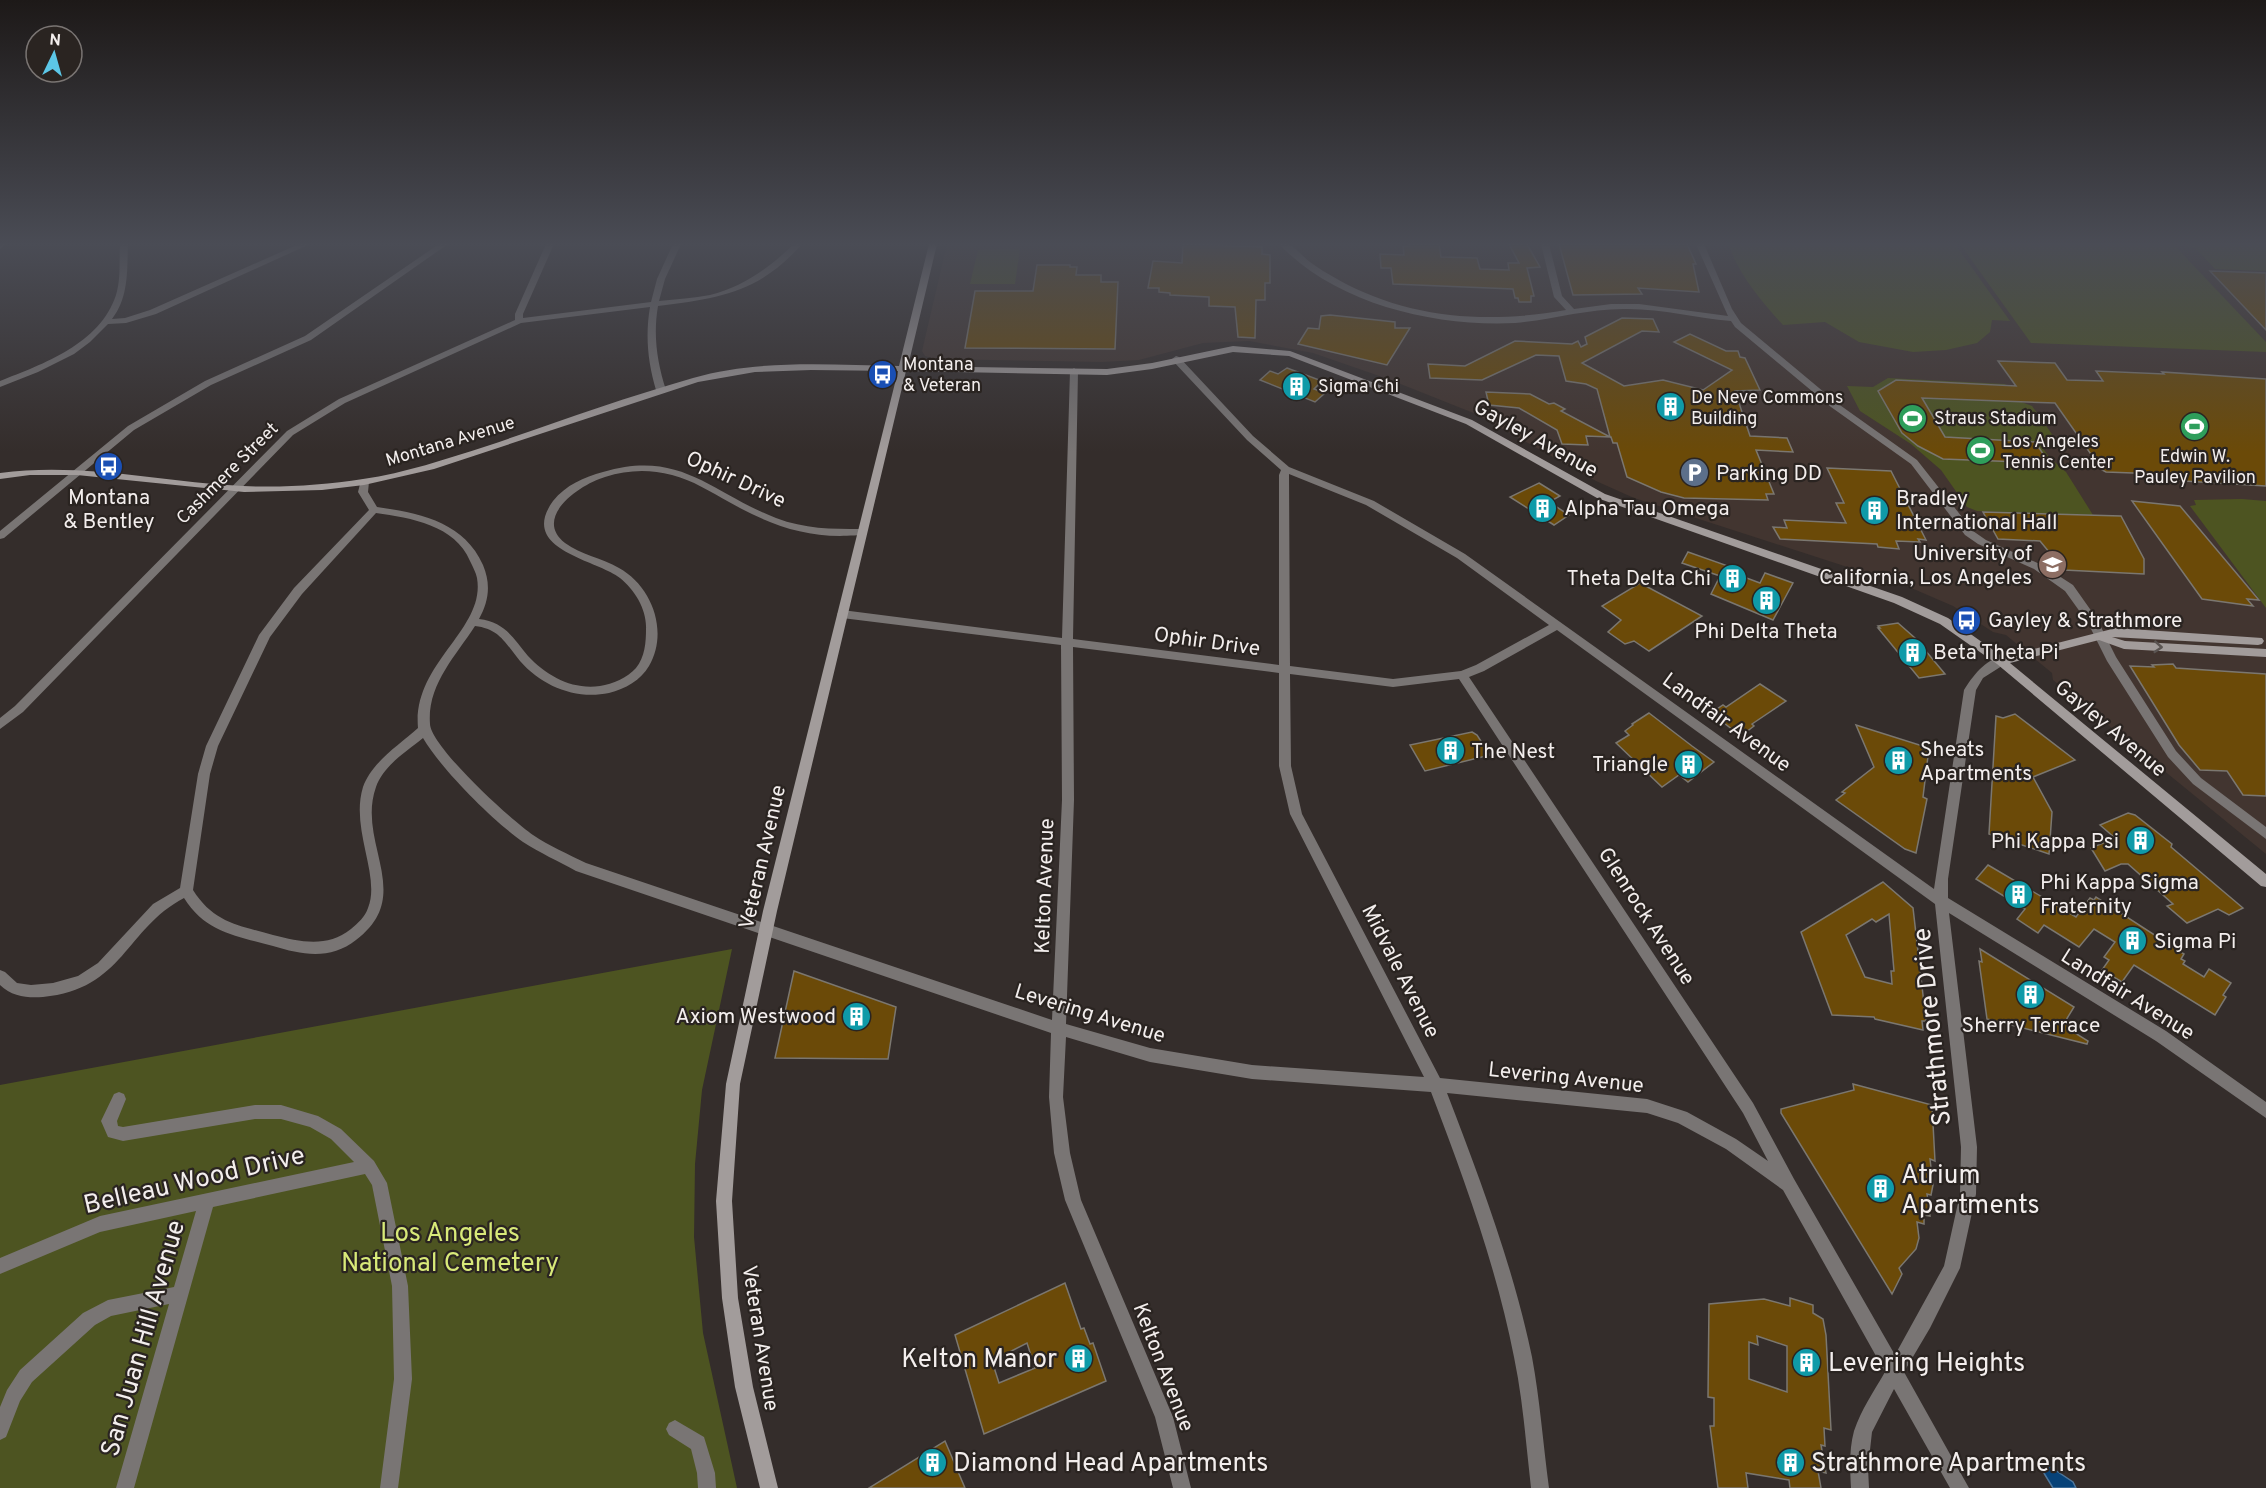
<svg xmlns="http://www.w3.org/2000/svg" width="2266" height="1488" font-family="Overpass,sans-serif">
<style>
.built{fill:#423530}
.green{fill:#4d5421}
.water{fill:#074278;stroke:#4e769b;stroke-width:1.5}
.building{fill:#6b4a08;stroke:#7b7770;stroke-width:1.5;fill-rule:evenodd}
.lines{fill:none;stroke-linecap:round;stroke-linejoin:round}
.street{fill:#797574;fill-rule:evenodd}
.secondary{fill:#a29c9b;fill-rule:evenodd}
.oneway{stroke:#5a5452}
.labels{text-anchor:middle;stroke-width:4.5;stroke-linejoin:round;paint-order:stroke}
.far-poi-label{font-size:18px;fill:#f3eeed;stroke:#2a2421;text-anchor:start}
.far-street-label{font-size:18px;fill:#f3eeed;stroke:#2a2421}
.street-label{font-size:21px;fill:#f3eeed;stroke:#2a2421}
.poi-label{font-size:21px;fill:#f3eeed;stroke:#2a2421;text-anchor:start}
.near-street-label{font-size:26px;fill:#f3eeed;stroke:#2a2421}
.near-poi-label{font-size:26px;fill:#f3eeed;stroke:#2a2421;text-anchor:start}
.near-park-label{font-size:26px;fill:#d8e979;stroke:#2a2421}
</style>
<rect width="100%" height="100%" fill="#342d2b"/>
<!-- built -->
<path class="built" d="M947,244H2266V854L2053,680L2052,673L2006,635L1993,632L1953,606L1909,587L1634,498L1596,481L1476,414L1388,379L1313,353L1249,341L1203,343L1139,360L1102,362L935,359L925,356L922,351Z"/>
<!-- green -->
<g class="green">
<path d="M1728,244H1955L2010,321L1992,320L1990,332L1977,343L1946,350L1913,352L1859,342L1825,322L1783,325C1760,300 1740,276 1728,244Z"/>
<path d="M1960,244H2173L2266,342V352L2031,343Z"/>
<path d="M2185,244H2266V271L2215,269L2195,248H2189Z"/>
<path d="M1020,249L1015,284H970L978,250Z"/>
<path d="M1888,378L2005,384L2016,400L2032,406L2059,444H2040L2049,457L2066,472L2093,515L1977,511L1967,507L1941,470L1911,444L1860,411L1847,386L1873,387Z"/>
<path d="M2242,499L2266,501V608L2190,506L2196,505L2194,500Z"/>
<path d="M732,949L702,1090L695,1164L694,1237L703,1333L737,1488H0V1085Z"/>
</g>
<!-- water -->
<path class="water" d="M2046,1464L2073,1482L2076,1488H2053L2039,1465Z"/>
<!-- building -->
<g class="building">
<path d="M1183,244L1262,247V254L1270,255V283H1265V300H1256L1255,338L1238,337L1235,307L1209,306V297L1170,295V293L1159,292V288H1148L1153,261L1182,263Z"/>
<path d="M1410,244H1439L1441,257L1477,258L1480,269L1509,270L1508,263H1519L1509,244H1527L1540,267L1527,268L1534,296H1531V302H1519L1518,298H1515L1513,289L1393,284L1391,268H1381L1380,254L1404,255L1403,246H1410Z"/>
<path d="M1559,244H1687L1696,264H1693L1699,292L1638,288L1642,294L1573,295Z"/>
<path d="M1037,265H1070V267H1077L1076,275H1101V282H1118L1115,349L965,348L975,291H1033Z"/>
<path d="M2210,271L2266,273V330Z"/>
<path d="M1330,315L1395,322V328H1410L1387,365L1298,344L1308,328L1319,329L1321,316Z"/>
<path d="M1622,318L1653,319L1659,332L1642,331L1582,363L1624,386L1663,380L1703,390L1732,370L1674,342L1690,334L1726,351H1738L1740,357L1745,358L1760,390L1735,391L1750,436L1787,438L1793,452L1756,450L1774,494H1766L1768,500L1684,498L1661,492L1627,477L1617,443H1613L1611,437L1586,436L1588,445L1562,444L1557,430L1519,408L1489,405L1486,392L1530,394L1549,404L1554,403L1565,409L1561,411L1610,437L1597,389L1586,384L1566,381L1559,356L1536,355L1482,380L1430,378L1428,364L1465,366L1515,341L1572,344L1578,341L1581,347L1587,344L1585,337Z"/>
<path d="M1998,361L2055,363L2067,380L2103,381L2096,371L2164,374L2162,372L2266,379V486L2184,481L2160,474L2106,472L2102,470L2055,403L1922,398L1945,437L2035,442L2052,467L2023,466L2021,462L1943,459L1918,446L1902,433L1878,391L1896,380L2016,386Z"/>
<path d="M1287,368L1322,381L1314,389L1325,393L1315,402L1260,380L1270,371L1278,374Z"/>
<path d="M1827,468L1891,471L1926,540L1918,539L1920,542L1896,541L1899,549L1878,547L1877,544L1780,539L1773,527L1787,528L1784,520L1846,523L1836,503H1844Z"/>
<path d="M1539,483L1560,496L1549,502L1569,515L1554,525L1510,497Z"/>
<path d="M2132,501L2180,506L2259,600L2247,599L2253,606L2202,599Z"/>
<path d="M1983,512L2121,516L2144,559V574L2064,570L2040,541L1998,539Z"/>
<path d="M1688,552L1728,566L1725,570L1760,583L1765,573L1793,583L1773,620L1711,594L1720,576L1682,563Z"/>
<path d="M1640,583L1702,616L1649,651L1634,641L1625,644L1608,632L1621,620L1602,606Z"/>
<path d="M1898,623L1915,638L1945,674L1919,678L1878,628H1880L1878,626Z"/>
<path d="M2173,664L2176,668L2266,674V796L2243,795L2227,771L2200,770L2179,745L2130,666L2154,667L2152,665Z"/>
<path d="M1760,684L1786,701L1752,724L1754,726L1741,736L1711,713L1723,705L1726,707Z"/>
<path d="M1649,713L1692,746L1714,762L1688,782L1679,775L1662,787L1616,743L1629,735L1625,731L1633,725L1632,724Z"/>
<path d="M2015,714L2075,760L2033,777L2052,812L2049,854L1989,834L1996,716L2003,718Z"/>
<path d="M1856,725L1929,748L1923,797L1927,799L1916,853L1905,849L1836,800L1845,793L1842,792L1874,767Z"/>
<path d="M1472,732L1477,735L1490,755L1425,771L1410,745Z"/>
<path d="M2128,813L2135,815L2172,844L2171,847L2243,908L2229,915L2218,909L2187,923L2167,906L2173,904L2128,864H2121L2105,871L2091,848L2115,838L2100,825Z"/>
<path d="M1988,865L2076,917L2090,898L2094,900L2096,897L2184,954L2181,959L2185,961L2183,964L2204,977L2209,969L2231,983L2223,995L2226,997L2215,1015L2134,965L2122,982L2102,970L2109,960L2104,957L2115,942L2094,929L2079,947L2044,925L2038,933L2017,919L2025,909L1976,879Z"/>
<path d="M1883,882L1913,908L1926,1021H1922L1923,1030L1875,1019L1874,1017L1832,1015L1801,932ZM1889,914L1894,971H1891L1892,984L1865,977L1846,935L1872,919L1876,922Z"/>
<path d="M1980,949L2074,1007L2066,1020L2070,1023L2067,1028L2088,1041L2087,1044L1987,1019L1979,961L1982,962Z"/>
<path d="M794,971L896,1007L888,1059L775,1058Z"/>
<path d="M1853,1084L1932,1105L1935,1161L1930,1159L1933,1185L1931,1195L1927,1194L1930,1216L1924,1215V1224L1917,1222L1919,1238L1916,1249L1899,1268L1902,1274L1892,1294L1781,1113V1109L1854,1090Z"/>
<path d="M1065,1283L1081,1329L1084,1328L1090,1344L1093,1343L1106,1381L984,1434L955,1335ZM1027,1343L1035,1368L999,1383L992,1361Z"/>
<path d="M1790,1298L1813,1305V1313L1823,1319L1826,1335L1831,1430L1824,1428L1825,1446L1821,1445L1826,1473L1818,1471L1821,1488H1790L1789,1480L1746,1473L1748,1488H1718L1710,1426H1714V1398L1708,1397L1709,1304L1764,1299L1790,1306ZM1757,1336L1787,1346V1392L1749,1379V1342L1758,1345Z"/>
<path d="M945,1441L965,1488H869Z"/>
</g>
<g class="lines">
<!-- street -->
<g class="street">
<path d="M0,244H6L0,249Z"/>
<path d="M120,244H128C127,270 129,297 112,319L125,318L150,310L299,244H310L156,314L126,323L108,324L90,342L74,354L38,372L0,387V381C43,364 100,344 116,295C121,279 119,261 120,244Z"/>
<path d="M439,244H448L311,340L211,385L134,430L4,538L0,539V531L128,426L205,381L305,336Z"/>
<path d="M546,244H554L523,314V318L651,302L657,279L673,244H681L665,279L659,301C676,299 694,298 710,295C743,287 770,267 794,244H802C759,293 719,298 658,306C653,335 657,362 666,390L664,392H658L656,390C648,363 645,336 650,307L521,323L345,403L293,435L23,712L0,729V718L15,706L287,431L339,399L515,320V314Z"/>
<path d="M1279,244C1280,244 1287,244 1288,244C1296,247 1303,257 1310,262C1318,268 1328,274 1337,279C1408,319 1487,324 1566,310L1554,297L1541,244H1549L1562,296L1574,309L1611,304H1639L1728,316L1696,244H1704L1732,309L1741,323L1837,403L1917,460L1973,531L1986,540L2042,565L2073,585L2097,619L2116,657L2176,751L2201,778L2266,827V839L2193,784L2168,757L2107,661L2088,623L2065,591L2034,569L1978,544L1965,535L1911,464L1831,407L1735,327L1731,321C1695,318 1660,308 1623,309C1586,309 1551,320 1515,323C1434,327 1336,304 1279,244Z"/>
<path d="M1176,356L1179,357L1253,436L1289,467L1374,501L1465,554L1934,889L1964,690C1972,677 1988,655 2005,658L2007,661L2005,664L1983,678L1976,690L1948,879V898L2166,1031L2266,1102V1118L2156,1041L1949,913L1977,1147L1976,1194L1960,1268L1930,1328L1904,1372L1969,1488H1950L1894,1389L1872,1432L1868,1468L1869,1488H1851C1850,1470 1849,1449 1854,1431C1861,1410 1874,1391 1885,1372L1783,1190L1726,1149L1678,1123L1647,1113L1447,1093C1480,1179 1513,1266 1532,1357C1540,1400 1543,1444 1549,1488H1531C1526,1444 1523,1400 1514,1357C1496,1266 1464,1178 1431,1092L1252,1079L1150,1062L1066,1037L1063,1097L1070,1153L1081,1200L1173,1417L1191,1488H1173L1155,1417L1065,1200L1054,1153L1049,1097L1051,1033L576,871C558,861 540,853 523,842C493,821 441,769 423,738C407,751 383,766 376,787C356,843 416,895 356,940C331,960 302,955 273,946C237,936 206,933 184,898C125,929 124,989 43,997C28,998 12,997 0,985V970L5,972L17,983L31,985L53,983L78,976L98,963L153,904L180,888L198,774L206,746L259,635L294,588L369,510L358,492L361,480L364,479L369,482L368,492L377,507C420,513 464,522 483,565C491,584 489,601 479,619C505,622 513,638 528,656C547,676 572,690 600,686C613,684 627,678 636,668C645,657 646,642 646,629C647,610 635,590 620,578C595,559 518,550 553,501C566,485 584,477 603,472C681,449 711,493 776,518C805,529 831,529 861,529L866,532C860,537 849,535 840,536C799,536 764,522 729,502C711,492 692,480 672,475C648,469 628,470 605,477C581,484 532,517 565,543C581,555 602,558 619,568C652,586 669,632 649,666C641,680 625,689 609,693C575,700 542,686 520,661C505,643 500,629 475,626C455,657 427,685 430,724C431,747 512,821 533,835C549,846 568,854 586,863L1052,1020L1062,800L1061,645L842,618L837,614L842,610L1062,638L1070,371L1074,368L1078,371L1073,639L1279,665V475L1281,470L1247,440L1173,361L1172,359ZM1289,474L1366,505L1457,558L1549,625L1476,665L1461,671L1393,679L1290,666ZM376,513C411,518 455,525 470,561C473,567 476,573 477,578C486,630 412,663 418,728C399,745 372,762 363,787C350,829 381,876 368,908C365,917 358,923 351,929C327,948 301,942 273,935C238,925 214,923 193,890L210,774L218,746L270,637L302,594ZM1557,630L1935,904L1961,1147L1960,1194L1944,1266L1895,1355L1794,1179L1753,1103L1469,677L1484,671ZM1073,647L1279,673V766L1290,814L1424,1077L1252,1065L1150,1048L1066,1024L1074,800ZM1290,674L1393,687L1459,679L1743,1113L1768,1161L1736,1139L1687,1112L1647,1099L1440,1078L1302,814L1291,766Z"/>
<path d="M119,1092L124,1094L126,1099L117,1121L118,1126L123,1127L255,1105H281L318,1116L341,1129L374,1161L387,1183L408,1286L412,1379L398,1488H380L394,1379L392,1286L372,1185L365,1174L213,1207L134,1488H116L169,1304L111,1316L95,1325L32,1382L20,1401L6,1437L0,1440V1407L7,1390L20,1370L83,1313L108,1300L174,1287L196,1211L100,1232L0,1274V1258L100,1216L354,1162L331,1139L310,1127L281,1119H255L123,1141L108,1137L101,1121L114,1094Z"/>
<path d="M675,1420L704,1437L715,1473L716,1488H698L697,1473L691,1449L669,1435L666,1429L669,1423Z"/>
</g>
<!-- secondary -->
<path class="secondary" d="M929,244H937L908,366L1107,369L1152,363L1233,346L1290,351L1472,420L1605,494L1902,597L1948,618L2003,657L2116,628L2262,638L2264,641L2262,644L2258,645L2112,637L2125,641L2266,649V657L2124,649L2099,640L2010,663L2266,874V887L2261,886L1997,664L1940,624L1894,603L1597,498L1466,424L1289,356L1233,352L1152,369L1107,375L906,371L777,911L740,1084L732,1201L738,1298L753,1387L778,1488H760L735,1387L722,1298L716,1201L726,1084L763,911L898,371L811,370L755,372L698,382L434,469L364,485L322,490L244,492L77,475H30L0,479V473C82,462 161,482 243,486C282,488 324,485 363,479C405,473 446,459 487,446C555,423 623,398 693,378C759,359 830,365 899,366Z"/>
</g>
<!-- one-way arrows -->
<defs><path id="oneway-chevron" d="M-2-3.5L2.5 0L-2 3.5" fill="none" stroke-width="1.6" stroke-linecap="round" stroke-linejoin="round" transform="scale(1.5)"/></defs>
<use class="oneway" href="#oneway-chevron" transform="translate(2158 647) rotate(4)"/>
<!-- sky -->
<linearGradient id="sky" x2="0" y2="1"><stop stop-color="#1d1918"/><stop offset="0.54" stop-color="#4a4c55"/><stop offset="1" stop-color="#4a4c55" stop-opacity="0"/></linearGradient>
<rect width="2266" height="452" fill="url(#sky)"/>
<!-- icons -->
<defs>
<symbol id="bus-disc" viewBox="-11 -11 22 22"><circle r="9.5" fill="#1a4fb4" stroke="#2a2421"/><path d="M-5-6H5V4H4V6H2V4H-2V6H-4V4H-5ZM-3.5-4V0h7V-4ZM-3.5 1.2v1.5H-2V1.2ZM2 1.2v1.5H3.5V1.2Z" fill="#fff"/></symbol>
<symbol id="building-disc" viewBox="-11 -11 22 22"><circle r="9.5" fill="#0f9aa8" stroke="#2a2421"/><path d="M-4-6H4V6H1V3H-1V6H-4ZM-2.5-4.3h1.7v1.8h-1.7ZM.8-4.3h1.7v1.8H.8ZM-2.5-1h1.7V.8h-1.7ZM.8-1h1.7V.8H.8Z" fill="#fff"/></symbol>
<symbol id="stadium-disc" viewBox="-11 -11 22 22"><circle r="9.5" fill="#2e9e5b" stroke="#2a2421"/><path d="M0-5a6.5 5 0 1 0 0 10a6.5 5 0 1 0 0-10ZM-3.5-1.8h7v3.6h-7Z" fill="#fff"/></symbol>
<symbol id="parking-disc" viewBox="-11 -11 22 22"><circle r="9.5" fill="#5c6f8a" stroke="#2a2421"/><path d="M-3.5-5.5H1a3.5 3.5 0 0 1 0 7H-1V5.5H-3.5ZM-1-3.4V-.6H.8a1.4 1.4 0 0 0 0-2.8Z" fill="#fff"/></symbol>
<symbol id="university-disc" viewBox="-11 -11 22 22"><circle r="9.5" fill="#8d6e63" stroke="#2a2421"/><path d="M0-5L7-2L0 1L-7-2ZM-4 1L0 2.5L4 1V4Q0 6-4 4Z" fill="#fff"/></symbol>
</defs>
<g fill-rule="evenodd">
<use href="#bus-disc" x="866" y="358" width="33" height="33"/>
<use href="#building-disc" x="1280" y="370" width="33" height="33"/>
<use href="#building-disc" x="1654" y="390" width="33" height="33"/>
<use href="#stadium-disc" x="1896" y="402" width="33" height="33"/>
<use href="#stadium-disc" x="2178" y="410" width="33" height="33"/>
<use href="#stadium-disc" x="1964" y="434" width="33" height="33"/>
<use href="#bus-disc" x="92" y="450" width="33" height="33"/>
<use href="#parking-disc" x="1678" y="456" width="33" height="33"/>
<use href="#building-disc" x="1526" y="492" width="33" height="33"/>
<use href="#building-disc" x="1858" y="494" width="33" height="33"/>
<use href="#university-disc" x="2036" y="548" width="33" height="33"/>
<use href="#building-disc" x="1716" y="562" width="33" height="33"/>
<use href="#building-disc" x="1750" y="584" width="33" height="33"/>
<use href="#bus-disc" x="1950" y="604" width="33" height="33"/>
<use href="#building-disc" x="1896" y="636" width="33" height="33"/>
<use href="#building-disc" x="1434" y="734" width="33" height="33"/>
<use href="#building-disc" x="1882" y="744" width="33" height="33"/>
<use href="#building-disc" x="1672" y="748" width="33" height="33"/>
<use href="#building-disc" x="2124" y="824" width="33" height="33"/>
<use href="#building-disc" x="2002" y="878" width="33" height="33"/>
<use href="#building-disc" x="2116" y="924" width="33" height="33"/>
<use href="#building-disc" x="2014" y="978" width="33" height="33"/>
<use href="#building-disc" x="840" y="1000" width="33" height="33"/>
<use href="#building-disc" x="1864" y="1172" width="33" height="33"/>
<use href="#building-disc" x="1062" y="1342" width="33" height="33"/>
<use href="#building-disc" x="1790" y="1346" width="33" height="33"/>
<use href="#building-disc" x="916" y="1446" width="33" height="33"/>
<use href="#building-disc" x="1774" y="1446" width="33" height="33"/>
</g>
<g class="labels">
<!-- far-poi labels -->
<g class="far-poi-label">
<text x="903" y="370">Montana<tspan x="903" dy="21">&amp; Veteran</tspan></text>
<text x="1318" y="392">Sigma Chi</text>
<text x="1691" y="403">De Neve Commons<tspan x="1691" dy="21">Building</tspan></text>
<text x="1934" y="424">Straus Stadium</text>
<text x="2002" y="447">Los Angeles<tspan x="2002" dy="21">Tennis Center</tspan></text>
<text x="2195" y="462" text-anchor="middle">Edwin W.<tspan x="2195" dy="21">Pauley Pavilion</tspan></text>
</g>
<!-- far-street labels -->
<g class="far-street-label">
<text transform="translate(450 441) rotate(-17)" y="6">Montana Avenue</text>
<text transform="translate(227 473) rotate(-45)" y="6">Cashmere Street</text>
</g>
<!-- street labels -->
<g class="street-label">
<text transform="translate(1536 438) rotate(29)" y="7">Gayley Avenue</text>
<text transform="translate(736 479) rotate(25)" y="7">Ophir Drive</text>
<text transform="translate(1207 641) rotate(8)" y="7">Ophir Drive</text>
<text transform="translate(1727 722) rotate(36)" y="7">Landfair Avenue</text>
<text transform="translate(2111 728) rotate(40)" y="7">Gayley Avenue</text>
<text transform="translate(762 857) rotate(-77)" y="7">Veteran Avenue</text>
<text transform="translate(1044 886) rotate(-88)" y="7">Kelton Avenue</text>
<text transform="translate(1647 916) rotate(57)" y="7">Glenrock Avenue</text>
<text transform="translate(1401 971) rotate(63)" y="7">Midvale Avenue</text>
<text transform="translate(2128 994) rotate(32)" y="7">Landfair Avenue</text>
<text transform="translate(1090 1013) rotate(17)" y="7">Levering Avenue</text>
<text transform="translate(1566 1077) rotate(6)" y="7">Levering Avenue</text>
<text transform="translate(761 1338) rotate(81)" y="7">Veteran Avenue</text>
<text transform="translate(1164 1367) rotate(69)" y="7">Kelton Avenue</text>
</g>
<!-- poi labels -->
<g class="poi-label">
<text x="1716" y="480">Parking DD</text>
<text x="109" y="504" text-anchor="middle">Montana<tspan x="109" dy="24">&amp; Bentley</tspan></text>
<text x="1896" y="505">Bradley<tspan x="1896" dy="24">International Hall</tspan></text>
<text x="1564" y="515">Alpha Tau Omega</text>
<text x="2032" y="560" text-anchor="end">University of<tspan x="2032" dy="24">California, Los Angeles</tspan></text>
<text x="1711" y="585" text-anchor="end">Theta Delta Chi</text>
<text x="1988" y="627">Gayley &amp; Strathmore</text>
<text x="1766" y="638" text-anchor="middle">Phi Delta Theta</text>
<text x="1933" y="659">Beta Theta Pi</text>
<text x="1920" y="756">Sheats<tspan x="1920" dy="24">Apartments</tspan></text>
<text x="1471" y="758">The Nest</text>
<text x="1668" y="771" text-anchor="end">Triangle</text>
<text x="2119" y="848" text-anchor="end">Phi Kappa Psi</text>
<text x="2040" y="889">Phi Kappa Sigma<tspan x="2040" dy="24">Fraternity</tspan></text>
<text x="2154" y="948">Sigma Pi</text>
<text x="836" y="1023" text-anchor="end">Axiom Westwood</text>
<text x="2031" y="1032" text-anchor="middle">Sherry Terrace</text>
</g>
<!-- near-street labels -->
<g class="near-street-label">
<text transform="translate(1931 1027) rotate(-96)" y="9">Strathmore Drive</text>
<text transform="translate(194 1179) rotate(-13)" y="9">Belleau Wood Drive</text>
<text transform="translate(142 1338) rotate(-74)" y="9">San Juan Hill Avenue</text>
</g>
<!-- near-poi labels -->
<g class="near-poi-label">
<text x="1901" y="1183">Atrium<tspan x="1901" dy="30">Apartments</tspan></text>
<text x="1057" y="1367" text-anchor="end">Kelton Manor</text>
<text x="1828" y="1371">Levering Heights</text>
<text x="953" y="1471">Diamond Head Apartments</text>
<text x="1811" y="1471">Strathmore Apartments</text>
</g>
<!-- near-park labels -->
<g class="near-park-label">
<text x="450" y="1241">Los Angeles<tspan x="450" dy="30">National Cemetery</tspan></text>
</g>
</g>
<!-- north arrow -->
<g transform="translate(54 54) rotate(5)"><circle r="28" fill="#2a2421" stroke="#7a7573" stroke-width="1.5"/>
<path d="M0-4.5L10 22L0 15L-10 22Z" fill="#5cc7e7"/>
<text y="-9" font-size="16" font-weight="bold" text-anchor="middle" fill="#f3eeed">N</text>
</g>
</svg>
